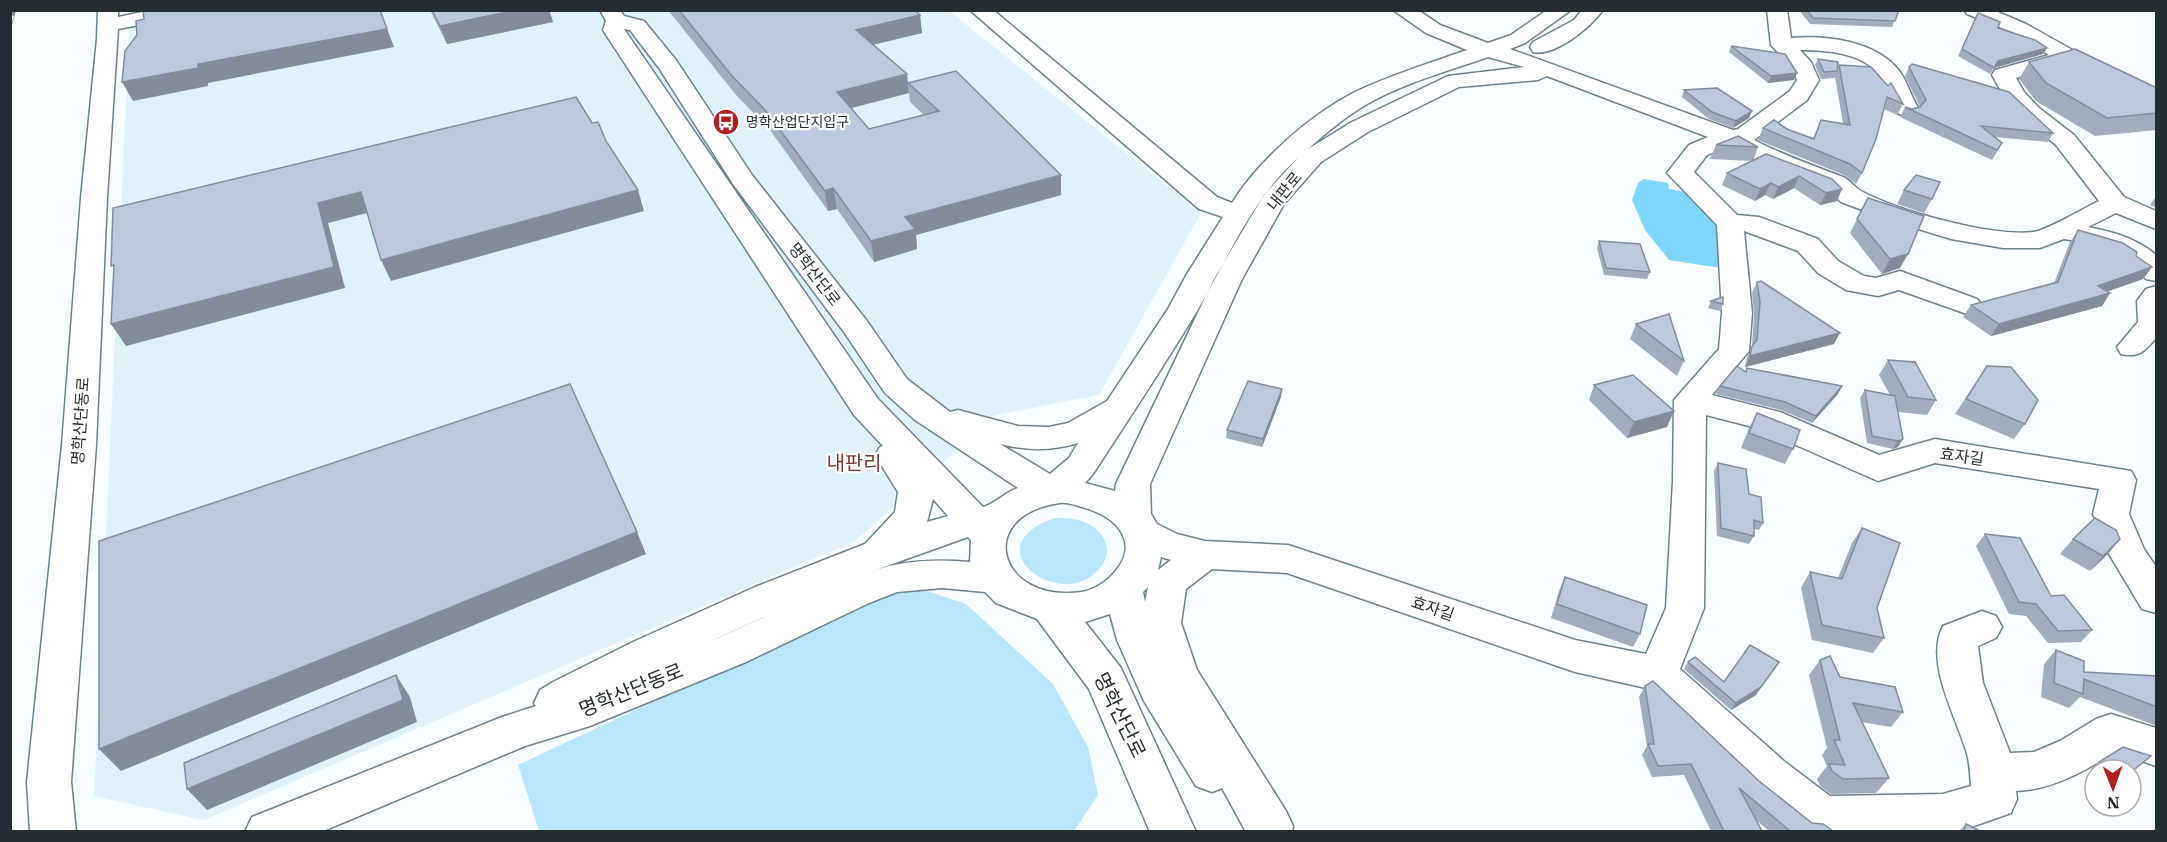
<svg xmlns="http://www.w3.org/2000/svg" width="2167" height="842" font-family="'IBM Plex Serif','Noto Sans KR',serif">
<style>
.built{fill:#dff2fc}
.green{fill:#b9e6fc}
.forest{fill:#7fd6fd}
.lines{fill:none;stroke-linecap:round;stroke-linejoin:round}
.minor-casing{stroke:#6c828d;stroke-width:3}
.minor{fill:#fff;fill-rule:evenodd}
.rail-casing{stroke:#858c8f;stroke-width:4.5}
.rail{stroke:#fff;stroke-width:3;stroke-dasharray:9;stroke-linecap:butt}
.wall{fill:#a2acbc}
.shaded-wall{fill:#848c99}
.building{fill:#bcc8db;stroke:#848c99;stroke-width:1.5}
.labels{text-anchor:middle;stroke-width:4.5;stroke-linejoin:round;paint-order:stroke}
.far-poi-label{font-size:14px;fill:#242d31;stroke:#fff;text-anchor:start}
.street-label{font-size:16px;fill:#242d31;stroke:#fff}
.quarter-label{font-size:20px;fill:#7e3731;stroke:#fff}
.near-street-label{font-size:20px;fill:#242d31;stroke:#fff}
</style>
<rect width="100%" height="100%" fill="#f7fcfe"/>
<!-- built -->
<path class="built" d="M130,11H949L1201,213L1099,395L996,415L855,541L204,820L94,796Z"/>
<!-- green -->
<g class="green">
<path d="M1055,518C1061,518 1068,518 1074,519C1098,523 1118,546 1100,568C1063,615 969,547 1055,518Z"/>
<path d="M893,589L924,590L966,604L1053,684L1088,747L1098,795L1074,831H539L518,765Z"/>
</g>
<!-- forest -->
<path class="forest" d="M1644,179L1668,183L1669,189L1690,193L1720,224L1721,268L1669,260L1645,230L1632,200L1638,183Z"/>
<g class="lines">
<defs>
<g id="minor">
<path d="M98,10H118V17L152,10H196L193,14L186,16L118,29L107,198L96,445L71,782L76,832H30L27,782L62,445L81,198L97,39Z"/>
<path d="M600,10H620L624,16L644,21L676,60L752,175L867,321L907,379L950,412L958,410L1018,426L1049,427L1068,423L1107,401L1168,309L1187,274L1223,217L1199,209L970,10H993L1217,197L1232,203C1258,161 1311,114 1355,92C1391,75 1430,63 1467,50L1426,33L1393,10H1418L1440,25L1488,43L1511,35L1547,10H1571L1525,43L1510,49L1733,130L1738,129L1790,91L1797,80L1790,65L1771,45L1767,10H1787L1791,38C1827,35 1877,41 1900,72C1908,83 1911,97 1919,109L1915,114L1907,116L1899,114C1890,103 1889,92 1882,80C1869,53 1826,50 1800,50L1811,62L1819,80L1807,100L1754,140C1783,155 1812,165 1843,177C1850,180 1854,187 1861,191C1898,211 1992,237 2033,232C2048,230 2084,208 2099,201L2056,145L2023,118L2006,100L1992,75L1995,70L2049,55L2012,32L1967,14L1964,10H1993L2026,24L2076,52L2156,92V108L2065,64L2016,78L2024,92L2039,108L2074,135L2124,197L2156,211V229L2116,213L2088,227C2113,232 2136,238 2156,255V281L2146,279L2128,260L2105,248L2089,243L2064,239L2040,248H2003L1951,239L1889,220L1841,202L1828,189L1766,166L1730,146L1707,155L1694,172L1737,215L1759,217L1818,239L1838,261L1864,276L1876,278L1900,271L1977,299L1982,305L1977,311L1967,314L1899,290L1878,296L1846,290L1818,273L1798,251L1744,231L1752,313L1749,351L1712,395L1780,412L1879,455L1935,439L2131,471L2136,480L2129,514L2144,549L2156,567V613L2142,609L2109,554L2093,514L2099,489L1935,463L1878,481L1757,428L1706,415L1704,608L1680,669L1785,762L1830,796L1943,794L1971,786C1970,775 1970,764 1967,754C1957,718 1924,662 1943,626L1982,611L1996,616L2002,627L1996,638L1978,646L1983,683L2010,753L2034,752L2060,741L2096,719L2111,714L2156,728V766L2115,752C2085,771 2052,790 2016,791L2017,799L2011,813L1957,832H1805L1753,790L1646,688L1575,672L1287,573L1212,569L1186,589L1181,623L1197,670L1286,811L1293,826L1292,832H1246L1222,788L1212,792L1196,786L1144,701L1117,640L1110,614L1085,622L1121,668L1196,832H1150L1089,689L1037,619L996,603L985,592L942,588L897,592L869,603L746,662L590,726L525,746L321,832H245L252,817L502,717L536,706L534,703L540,690L553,682L633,642L755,587L865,544L895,512L898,492L875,455L880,447L883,446L854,415L603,30L606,21ZM624,29L630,30L659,68L733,184L844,332L885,393L915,420L1018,488C1005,492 995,504 983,507L878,399ZM1488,57L1524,67L1448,76L1352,122L1308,149C1327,132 1345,117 1367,104C1404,83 1448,71 1488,57ZM1547,76L1708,137L1689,145L1667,173L1717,225L1722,313L1719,349L1674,400L1673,481L1666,608L1646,654L1575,640L1288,545L1205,541L1177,534L1157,524L1151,514L1150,484L1242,279L1284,204L1321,162L1368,132L1459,87L1538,80ZM1298,158L1264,195L1214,279L1116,484L1115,491L1085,483L1093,474C1128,420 1164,366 1197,311C1228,259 1251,199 1298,158ZM1078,443L1069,458L1050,474L1000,444C1027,451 1052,451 1078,443ZM933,499L948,516L927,522ZM1060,503C1068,502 1075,505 1082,507C1119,517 1143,545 1110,577C1103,584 1092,590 1082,592C998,604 973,515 1060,503ZM968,537L971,540L970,562C936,559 903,560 870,572ZM1161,557L1171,560L1158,570ZM1148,587L1145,602L1143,592ZM812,595L718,638L711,641Z"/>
<path d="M1582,10H1603C1591,27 1555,57 1533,52L1530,47L1533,42L1574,20Z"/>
<path d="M2156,286V338C2145,351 2139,358 2121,354L2117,347L2138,322L2137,301L2146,289Z"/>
</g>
</defs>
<!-- minor casing -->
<use href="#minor" class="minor-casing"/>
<!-- minor -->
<use href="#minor" class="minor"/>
<defs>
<path id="rail" d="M10,24L14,10"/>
</defs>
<!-- rail casing -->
<use href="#rail" class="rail-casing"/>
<!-- rail -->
<use href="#rail" class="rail"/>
</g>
<!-- wall -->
<g class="wall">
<path d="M430,10H549L553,22L447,44Z"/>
<path d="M668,10H915L920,15L922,33L873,45L909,93L851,108L869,129L924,115L910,102L908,83L1061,175V195L916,235L917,249L874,262L837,209L828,211L770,130L736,95Z"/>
<path d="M1799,10H1899L1892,27L1810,24Z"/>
<path d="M1978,13L1998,28L2047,48L2043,54L1994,68L1990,74L1958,56Z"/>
<path d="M1731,46L1797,73L1794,80L1768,83L1729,52Z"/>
<path d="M1818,59L1837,70L1839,65L1903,104L1897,115L1884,109L1862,173L1856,184L1844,175L1758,140L1763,128L1787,129L1813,139L1821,120L1843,123L1835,77L1834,78L1821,79L1815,65Z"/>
<path d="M2029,62L2157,88V130L2095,136L2036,101L2019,79Z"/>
<path d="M1909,67L2053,133L2048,142L1995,137L2002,143L1992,160L1900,117L1905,107L1912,109L1920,107L1905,76Z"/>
<path d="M1684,90L1752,111L1749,118L1733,128L1709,119L1682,97Z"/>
<path d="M1716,145L1758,147L1753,161L1832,179L1837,201L1820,205L1794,188L1773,199L1765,195L1755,201L1722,185L1727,173L1752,161L1710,159Z"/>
<path d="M1904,190L1932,199L1924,213L1897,204Z"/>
<path d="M2157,195V208L2150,205Z"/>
<path d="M1868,198L1900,268L1882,274L1850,233Z"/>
<path d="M2078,230L2136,256L2152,267L2143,279L2107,291L2110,293L2102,306L1991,336L1963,317L1971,305L2054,283L2070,242Z"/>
<path d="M1599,241L1650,272L1647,279L1604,275L1597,248Z"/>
<path d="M1757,282L1834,344L1745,367L1747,357L1752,347L1754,313L1752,293Z"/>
<path d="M1711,301L1723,304L1720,311L1708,308Z"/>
<path d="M1636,324L1684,361L1677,376L1630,339Z"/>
<path d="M1888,360L1936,400L1927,415L1899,412L1898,410V447L1893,449L1867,443L1860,398L1865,390L1890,395L1879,375Z"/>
<path d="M1987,366L2025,424L2014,439L1955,414Z"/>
<path d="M1747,368L1842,386L1838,394L1812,423L1781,410L1716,394L1720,386L1745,372Z"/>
<path d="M1594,385L1667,427L1627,438L1589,400Z"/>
<path d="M1281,397L1262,447L1226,438L1227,430Z"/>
<path d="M1757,413L1793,449L1785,464L1741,448L1749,428Z"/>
<path d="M1718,463L1749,494L1763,523L1759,530L1754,529V536L1749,544L1717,536L1714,471Z"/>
<path d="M1862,528L1877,608L1884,638L1873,653L1812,640L1801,588L1810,572L1838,578L1852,543Z"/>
<path d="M1985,534L2051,596L2092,630L2081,642L2048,643L2026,616L2009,614L1976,546Z"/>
<path d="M2073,539H2120L2107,555L2090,571L2060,554Z"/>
<path d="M1565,577L1640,634L1633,647L1551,618L1559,591Z"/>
<path d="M2056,650L2084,672L2157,676V726L2080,697L2069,708L2041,697L2044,664Z"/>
<path d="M1820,660L1840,677L1903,712L1891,727L1862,722L1889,778L1876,793L1831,794L1820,786L1817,779L1827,766L1822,755L1827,748L1809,675Z"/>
<path d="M1688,662L1724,682L1756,695L1731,710L1684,669Z"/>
<path d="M1645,686L1759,781L1812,823L1833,831H1769L1755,819L1762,831H1711L1684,775L1652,777L1642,755L1647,746L1639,697Z"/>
<path d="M2151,756L2131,773V770H2095V773L2091,769L2099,762Z"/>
<path d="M1966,824L1980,831H1959Z"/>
</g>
<!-- shaded-wall -->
<g class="shaded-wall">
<path d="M380,10L394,47L208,83V86L133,101L122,82L198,64Z"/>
<path d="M516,10H549L553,22L447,44L440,26Z"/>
<path d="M920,15L922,33L858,48L856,30Z"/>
<path d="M2047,48L2043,54L1994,68L1990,74L1998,61Z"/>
<path d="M1797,73L1794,80L1768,83L1771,76Z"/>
<path d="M907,74L909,93L840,111L837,92Z"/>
<path d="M1752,111L1749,118L1733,128L1736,121Z"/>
<path d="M1061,175V195L916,235L917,249L874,262L871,241L905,217Z"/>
<path d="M1799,176L1794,188L1773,199L1778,187Z"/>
<path d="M1771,183L1765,195L1755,201L1760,189Z"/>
<path d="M833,188L837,209L828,211L825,191Z"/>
<path d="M1842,189L1837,201L1820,205L1826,193Z"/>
<path d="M638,190L644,211L391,281L381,260Z"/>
<path d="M361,192L371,212L328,223L345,288L126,346L111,324L318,203Z"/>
<path d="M1908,254L1900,268L1882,274L1890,259Z"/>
<path d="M2152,267L2143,279L2089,298L2098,286Z"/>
<path d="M2110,293L2102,306L1991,336L1999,324Z"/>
<path d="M1840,333L1834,344L1745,367L1750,356Z"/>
<path d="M1842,386L1838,394L1812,423L1816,416Z"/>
<path d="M1282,389L1281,397L1262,447L1263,439Z"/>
<path d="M1674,411L1667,427L1627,438L1634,422Z"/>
<path d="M1903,439L1898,447L1893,449L1898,441Z"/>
<path d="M637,532L646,554L121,771L99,749Z"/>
<path d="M2120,539L2107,555L2090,571L2103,556Z"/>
<path d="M1779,662L1756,695L1731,710L1736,703Z"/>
<path d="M396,675L410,697L417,722L207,810L187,789Z"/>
</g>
<!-- building -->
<g class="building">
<path d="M143,10H380L387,29L198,64V68L122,82L125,51L137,35L136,21L144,19Z"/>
<path d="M432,10H516L440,26Z"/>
<path d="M679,10H915L920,15L856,30L907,74L837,92L869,129L939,111L908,83L956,71L1061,175L905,217L915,229L871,241L833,188L825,191L766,111L732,76Z"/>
<path d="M1807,10H1899L1895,21L1813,18Z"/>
<path d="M1978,13L2000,22L1998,28L2035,40L2047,48L1998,61L1994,68L1962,49Z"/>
<path d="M1731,46L1785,54L1797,73L1771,76Z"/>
<path d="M2075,49L2157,88V113L2107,118L2046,83L2029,62Z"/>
<path d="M1818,59L1838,62L1837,71L1824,72Z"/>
<path d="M1912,64L2009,92L2053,133L1981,126L2002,143L1997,150L1905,107L1912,109L1920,107L1926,100L1909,67Z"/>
<path d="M1839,65L1871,67L1888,86L1891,83L1903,104L1887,97L1876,139L1862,173L1850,164L1763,128L1774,120L1787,129L1814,139L1821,120L1850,125Z"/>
<path d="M1717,88L1752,111L1736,121L1712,112L1684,90Z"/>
<path d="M576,97L592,123L598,122L606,141L638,190L381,260L361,192L318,203L334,267L111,324L114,265L111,266L113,208Z"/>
<path d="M1738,136L1758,147L1716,145Z"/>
<path d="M1766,154L1832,179L1842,189L1826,193L1799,176L1778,187L1771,183L1760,189L1727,173Z"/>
<path d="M1916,175L1940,182L1932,199L1904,190Z"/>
<path d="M1868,198L1924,216L1908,254L1890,259L1857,219Z"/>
<path d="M2078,230L2123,243L2137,252L2136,256L2152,267L2098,286L2110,293L1999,324L1971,305L2058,282Z"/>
<path d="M1599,241L1640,244L1650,272L1606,268Z"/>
<path d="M1761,281L1840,333L1750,356L1752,346L1757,340L1760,302L1757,282Z"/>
<path d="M1723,297V304L1711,301Z"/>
<path d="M1669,314L1684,361L1636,324Z"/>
<path d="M1888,360L1915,362L1936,400L1908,397Z"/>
<path d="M1737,366L1746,372L1747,368L1842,386L1816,416L1785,402L1720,386Z"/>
<path d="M1987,366L2011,367L2038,400L2025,424L1966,399Z"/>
<path d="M1633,375L1674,411L1634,422L1594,385Z"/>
<path d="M1248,381L1282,389L1263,439L1227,430Z"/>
<path d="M570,384L637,532L99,749V541Z"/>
<path d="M1865,390L1895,396L1903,439L1898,441L1872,436Z"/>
<path d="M1757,413L1800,430L1793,449L1749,433Z"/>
<path d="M1718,463L1746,469L1749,494L1761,497L1763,523L1754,520V536L1721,528Z"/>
<path d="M2095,518L2116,530L2120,539L2103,556L2073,539Z"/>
<path d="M1862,528L1900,543L1877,608L1884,638L1822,625L1810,572L1842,579Z"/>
<path d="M1985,534L2020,538L2051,596L2064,595L2092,630L2058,631L2036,604L2019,602Z"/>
<path d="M1565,577L1647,605L1640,634L1557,604Z"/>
<path d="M1750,645L1779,662L1761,687L1736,703L1688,662L1695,657L1724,682Z"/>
<path d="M2056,650L2084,661V672L2157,676V707L2084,679L2083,694L2054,683Z"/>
<path d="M1830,656L1840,677L1895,687L1903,712L1853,703L1889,778L1843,779L1832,771L1829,764L1845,765L1834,740H1840L1820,660Z"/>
<path d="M396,675L403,700L187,789L184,763Z"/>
<path d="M1653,681L1759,781L1812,823L1823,824L1833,831H1790L1739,788L1762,831H1724L1691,764L1658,766L1648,744H1654L1645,686Z"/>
<path d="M2123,747L2151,756L2131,772V770H2110L2099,762Z"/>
<path d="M1966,824L1980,831H1964Z"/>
</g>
<!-- icons -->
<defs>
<symbol id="bus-disc" viewBox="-11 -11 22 22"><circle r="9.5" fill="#b01f20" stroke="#fff"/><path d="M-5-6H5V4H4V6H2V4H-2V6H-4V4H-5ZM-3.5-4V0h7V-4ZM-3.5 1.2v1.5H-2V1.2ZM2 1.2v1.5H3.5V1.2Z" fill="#fff"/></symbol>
</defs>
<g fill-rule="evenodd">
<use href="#bus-disc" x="711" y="107" width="30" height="30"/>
</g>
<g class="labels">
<!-- far-poi labels -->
<g class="far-poi-label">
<text x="746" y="127">명학산업단지입구</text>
</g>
<!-- street labels -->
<g class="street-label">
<text transform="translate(1284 191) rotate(-51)" y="6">내판로</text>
<text transform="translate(815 274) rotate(53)" y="6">명학산단로</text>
<text transform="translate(80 421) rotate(-86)" y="6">명학산단동로</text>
<text transform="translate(1962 456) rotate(8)" y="6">효자길</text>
<text transform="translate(1433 608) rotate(19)" y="6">효자길</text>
</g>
<!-- quarter labels -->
<g class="quarter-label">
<text x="854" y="470">내판리</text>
</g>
<!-- near-street labels -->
<g class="near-street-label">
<text transform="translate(631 690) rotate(-22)" y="7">명학산단동로</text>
<text transform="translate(1120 715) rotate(64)" y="7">명학산단로</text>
</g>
</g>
<!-- border -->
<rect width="2167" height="842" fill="none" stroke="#242d31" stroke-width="24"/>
<!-- north arrow -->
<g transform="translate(2113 788) rotate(179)"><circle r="28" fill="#ffffff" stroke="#a7abad" stroke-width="1.5"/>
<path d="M0-4.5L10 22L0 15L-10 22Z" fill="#b01f20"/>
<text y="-9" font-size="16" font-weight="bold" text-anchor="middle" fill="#242d31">N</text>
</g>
</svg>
